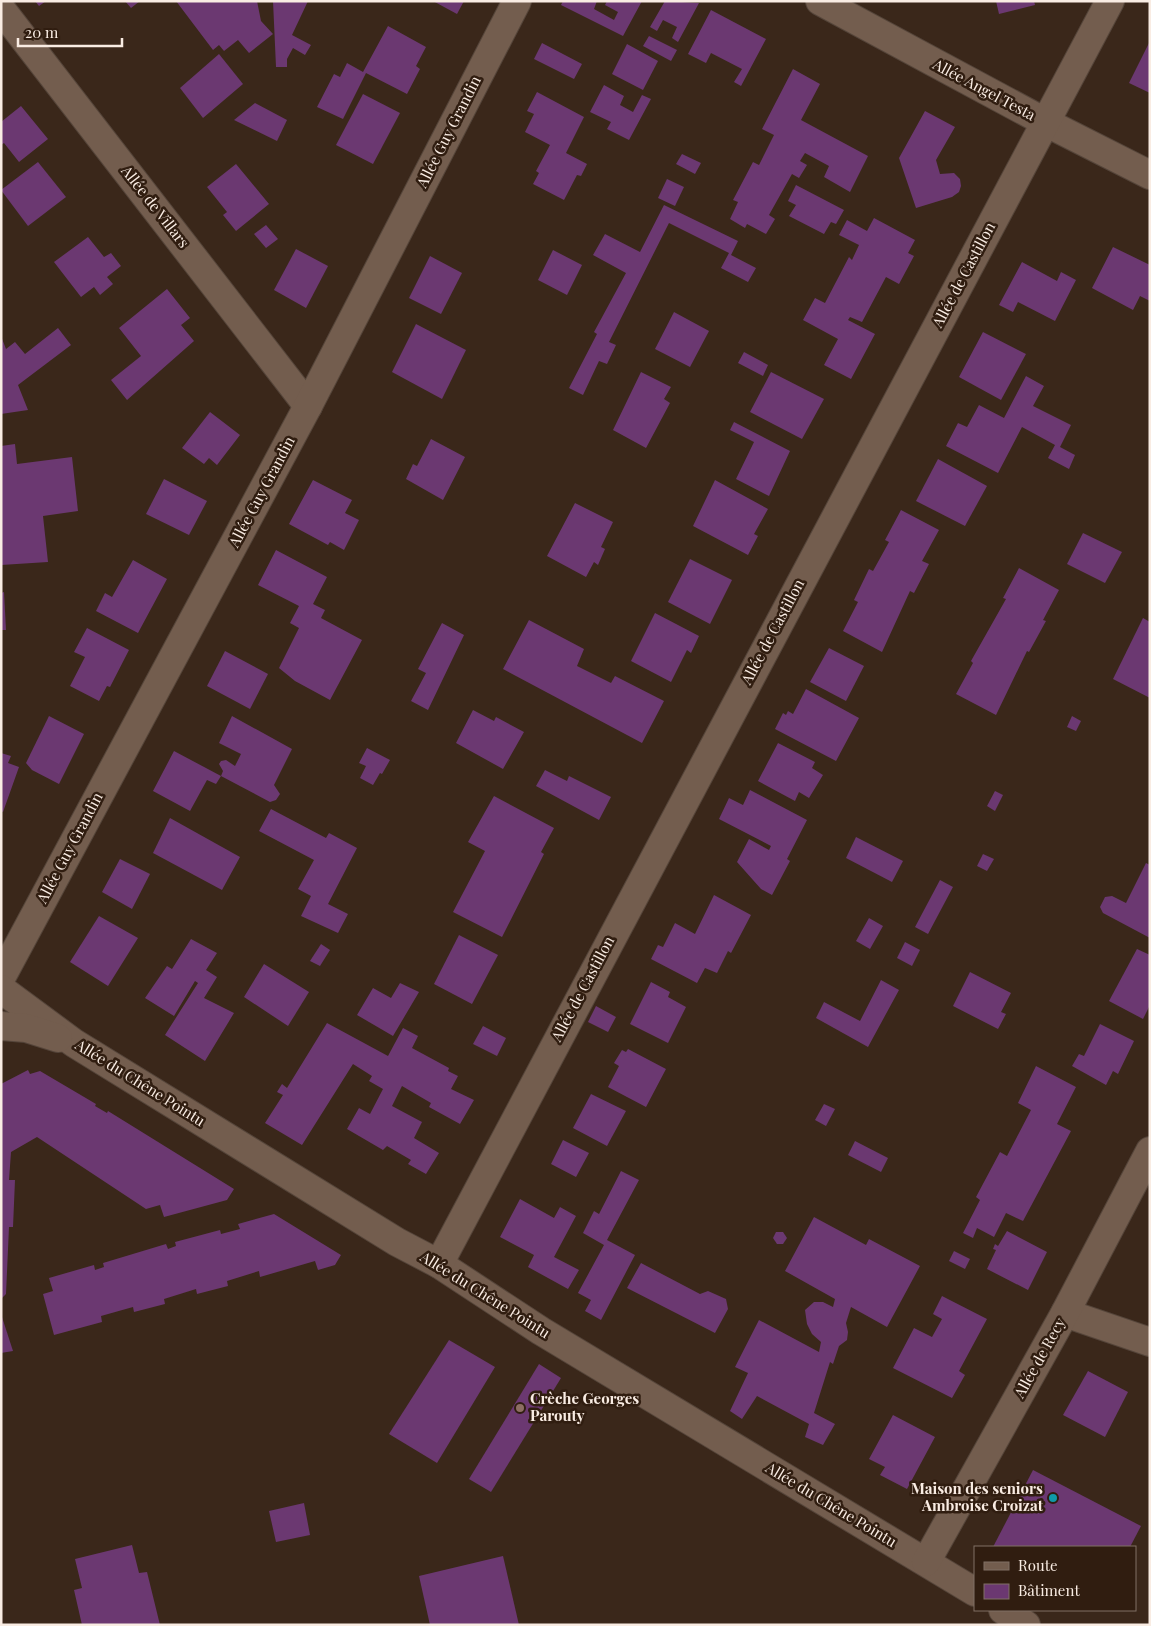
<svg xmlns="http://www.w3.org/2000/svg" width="1151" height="1626" font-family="'Playfair Display',serif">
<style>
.building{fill:#6b3871}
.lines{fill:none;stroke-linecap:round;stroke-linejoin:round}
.minor-casing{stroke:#55453a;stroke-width:30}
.minor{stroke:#735d4e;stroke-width:28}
.education-dot{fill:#8d6e63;stroke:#301d10;stroke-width:2}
.culture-dot{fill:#0f9aa8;stroke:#301d10;stroke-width:2}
.labels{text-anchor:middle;stroke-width:5;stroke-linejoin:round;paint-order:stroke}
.street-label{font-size:15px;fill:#f9ece3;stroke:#301d10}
.poi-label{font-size:15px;font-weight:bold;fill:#f9ece3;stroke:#301d10;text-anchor:start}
</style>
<rect width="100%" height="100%" fill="#3a271a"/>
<!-- building -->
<g class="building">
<path d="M35,1H46L39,6Z"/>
<path d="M125,1H140L131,8Z"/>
<path d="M176,1H257L261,21L273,34L249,53L238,40L224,51L219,45L213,50Z"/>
<path d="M273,1H308L292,35L311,45L305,55L293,48L287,59V67H276Z"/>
<path d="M433,1H464L457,14Z"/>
<path d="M563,1H597L594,9L614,20L618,12L605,5L607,1H642L623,36L561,5Z"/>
<path d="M665,1L699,3L678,42L672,38L677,27L663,20L657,31L650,27Z"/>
<path d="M996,1H1034L1035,5L999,14Z"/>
<path d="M711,10L766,39L741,86L734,82L742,69L711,53L706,63L688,54Z"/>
<path d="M388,26L426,47L416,66L420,69L407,94L366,73L343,119L317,107L334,74L340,77L347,63L363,72Z"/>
<path d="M649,36L677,50L671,61L643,46Z"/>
<path d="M1150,41V93L1129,83Z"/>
<path d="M542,43L582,64L574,79L534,59Z"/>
<path d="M627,44L658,61L643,90L612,74Z"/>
<path d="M219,54L243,84L203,118L180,88Z"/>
<path d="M793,69L820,84L801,120L868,156L850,192L824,177L829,166L805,153L800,161L807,165L799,178L792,174L769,215L775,219L766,234L747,224L745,228L730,219L738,202L733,200L753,162L759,165L774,135L762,129Z"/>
<path d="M604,85L624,96L620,105L633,112L642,95L651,99L629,140L607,129L611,122L590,112Z"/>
<path d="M537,92L584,117L566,153L587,164L581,176L577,175L564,200L533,184L539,173L536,171L550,145L525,132L534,114L527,111Z"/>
<path d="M363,94L400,113L373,164L336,145Z"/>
<path d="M255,103L287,120L277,141L234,120Z"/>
<path d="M21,106L48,139L19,162L4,143L1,145V122Z"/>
<path d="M925,111L955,127L936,160L940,174L954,173L960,179L961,186L959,192L952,197L916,208L899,158Z"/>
<path d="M682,154L701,163L695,174L676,164Z"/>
<path d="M38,162L66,197L28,226L1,190Z"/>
<path d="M236,164L269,204L236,231L223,215L227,212L207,187Z"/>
<path d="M667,179L684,187L675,206L658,198Z"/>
<path d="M796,185L844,210L836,224L831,222L824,234L789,216L796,205L788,201Z"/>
<path d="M664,205L738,241L731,255L756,268L748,282L721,268L729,253L669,223L609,342L616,345L607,364L599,361L583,395L569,388L597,334L594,332L626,273L593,255L605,234L640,252Z"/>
<path d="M874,218L915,240L908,253L914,256L899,284L886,277L862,322L850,317L848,320L875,334L851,379L824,365L838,339L803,320L815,298L825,303L849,257L852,260L859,245L839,235L847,220L867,231Z"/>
<path d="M266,225L278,239L266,248L254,234Z"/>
<path d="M88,237L104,257L111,253L121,266L107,277L113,284L100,295L94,287L81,297L54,262Z"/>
<path d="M1113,247L1150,265V301L1140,296L1133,310L1092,288Z"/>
<path d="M296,249L328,266L306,308L274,290Z"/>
<path d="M553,250L582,265L567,295L538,280Z"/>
<path d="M430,256L462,273L441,314L409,298Z"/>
<path d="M1022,262L1057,281L1061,272L1076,280L1055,321L1018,302L1013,312L999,305Z"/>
<path d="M167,289L190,318L181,325L194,341L127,400L111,380L141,356L119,328Z"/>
<path d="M674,312L709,331L690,367L655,349Z"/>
<path d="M416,324L466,350L442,399L392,372Z"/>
<path d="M58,328L71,345L18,385L28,410L1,414V336L6,349L15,342L25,354Z"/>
<path d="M983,332L1026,354L1001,400L959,377Z"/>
<path d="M744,352L768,365L763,376L738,363Z"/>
<path d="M641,372L671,387L664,399L670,403L646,448L613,430Z"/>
<path d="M771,372L824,399L802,439L750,412Z"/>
<path d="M1026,376L1044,386L1033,406L1071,425L1060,447L1075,455L1069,469L1048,458L1055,445L1022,427L998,473L946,446L958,423L967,427L979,405L1004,418Z"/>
<path d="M210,412L240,435L217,465L209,458L204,464L182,448Z"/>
<path d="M734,422L790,451L769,496L736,479L754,442L730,430Z"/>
<path d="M431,439L465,457L443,500L406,479L413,464L417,466Z"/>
<path d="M15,444L17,464L72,457L78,511L43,516L48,562L1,565V446Z"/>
<path d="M938,459L987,486L965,526L916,501Z"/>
<path d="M164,479L207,501L189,535L146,514Z"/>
<path d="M313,480L352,500L345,513L359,520L344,550L330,542L328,545L289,524Z"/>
<path d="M715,480L768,509L754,534L758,536L748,555L693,526Z"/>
<path d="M575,503L613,522L601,547L605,549L598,565L594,562L586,577L547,556Z"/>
<path d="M901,510L939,530L922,561L929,564L914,593L910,591L882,652L843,631L858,602L854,600L869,569L873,571L889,542L885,540Z"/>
<path d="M1083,533L1122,552L1105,583L1067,564Z"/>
<path d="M276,550L327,577L313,604L325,610L321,618L362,640L330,700L295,681L279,668L299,628L290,623L299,606L258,585Z"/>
<path d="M690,559L732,580L710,624L668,602Z"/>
<path d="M133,560L167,579L138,633L96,611L105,593L112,597Z"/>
<path d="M1019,568L1059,590L1043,620L1046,621L1029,652L1027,651L996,715L956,694L973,663L971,661L1006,599L1003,598Z"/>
<path d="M4,592L6,630H1V593Z"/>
<path d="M655,613L699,636L691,653L687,650L671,682L631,661Z"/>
<path d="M1143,618L1150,622V698L1113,679Z"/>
<path d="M529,620L584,649L577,666L611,683L615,676L664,701L642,743L503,669Z"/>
<path d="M442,623L464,635L428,710L411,701L426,673L418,669Z"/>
<path d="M87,628L129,650L110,687L107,686L99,701L70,686L85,657L74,652Z"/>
<path d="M829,648L864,666L846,701L810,682Z"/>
<path d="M225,651L268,674L250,709L207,686Z"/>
<path d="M806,689L859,718L836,761L775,729L783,713L786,715L788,711L793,714Z"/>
<path d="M473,710L494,721L496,717L524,732L503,769L456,743Z"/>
<path d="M49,716L84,734L59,784L32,770L26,763Z"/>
<path d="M232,716L292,749L274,785L280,794L276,800L270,802L221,776L223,771L219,764L221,761L226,760L235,766L241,754L219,743Z"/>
<path d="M1072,716L1081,721L1076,731L1067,727Z"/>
<path d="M778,743L815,762L812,768L823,775L809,798L799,792L795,801L758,781Z"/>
<path d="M367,748L390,760L382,774L380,773L373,785L360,778L366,766L359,763Z"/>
<path d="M174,751L221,776L216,784L207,780L190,811L153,791Z"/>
<path d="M1,753L11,756L8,763L19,767L3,812L1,811Z"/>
<path d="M545,770L567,781L569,776L611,797L599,820L536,786Z"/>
<path d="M750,790L807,820L787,859L790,861L772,895L761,889L737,862L749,839L769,850L771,846L719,819L729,798L743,805Z"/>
<path d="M995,791L1003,795L995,811L987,806Z"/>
<path d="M494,796L554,828L541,852L544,854L502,937L453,912L485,851L468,842Z"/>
<path d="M271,809L326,838L329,833L357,848L328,904L348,914L338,933L301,916L311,896L298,889L314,860L259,831Z"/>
<path d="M170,818L240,857L222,890L153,853Z"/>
<path d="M856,837L903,861L892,882L846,858Z"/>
<path d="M983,854L994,859L987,871L977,866Z"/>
<path d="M120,859L150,874L132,909L102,892Z"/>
<path d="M1146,863L1150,865V938L1103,913L1100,907L1105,897L1112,896L1126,903Z"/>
<path d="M940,880L953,887L928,934L915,927Z"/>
<path d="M714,895L751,915L731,953L728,951L717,973L705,968L697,983L651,959L658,945L663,947L675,923L695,934Z"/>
<path d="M99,916L138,938L108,986L70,962Z"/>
<path d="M869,918L883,926L870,949L856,941Z"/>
<path d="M459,935L498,955L472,1004L434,984Z"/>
<path d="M191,939L217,953L206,970L217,977L204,998L234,1013L205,1061L165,1035L198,983L195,981L174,1016L145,998L167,966L172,969Z"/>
<path d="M905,942L920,950L912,966L897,958Z"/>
<path d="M321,944L330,950L320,966L310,961Z"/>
<path d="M1137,949L1150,955V1005L1143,1019L1109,1001Z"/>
<path d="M264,964L309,992L288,1026L244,997Z"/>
<path d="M970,972L1011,993L1001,1012L1006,1014L998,1029L953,1006Z"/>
<path d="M881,980L899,990L868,1047L816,1018L824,1002L860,1021Z"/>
<path d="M651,982L670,992L668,997L686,1007L668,1043L630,1024Z"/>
<path d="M400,983L419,992L393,1036L357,1015L373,988L391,998Z"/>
<path d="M596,1006L616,1017L608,1032L588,1022Z"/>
<path d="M327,1023L388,1056L403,1028L418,1036L412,1048L449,1068L448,1071L458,1076L451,1089L474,1100L460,1124L429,1107L431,1103L402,1086L392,1106L422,1122L414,1138L439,1153L426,1174L408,1164L411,1160L387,1146L383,1150L347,1129L359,1108L370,1114L383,1089L369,1081L372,1076L353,1064L302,1145L265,1123L283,1095L277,1092L282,1084L287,1088Z"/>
<path d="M1100,1024L1134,1041L1118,1074L1113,1071L1106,1085L1072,1066L1079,1054L1084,1056Z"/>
<path d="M483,1026L506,1038L497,1056L473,1044Z"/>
<path d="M628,1049L666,1069L646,1107L608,1087L619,1066L614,1063L622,1050L626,1052Z"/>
<path d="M1036,1066L1076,1087L1057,1124L1071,1131L1023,1221L1006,1213L994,1237L977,1228L973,1238L963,1233L980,1200L976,1197L1000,1152L1007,1156L1031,1110L1018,1103Z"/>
<path d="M28,1070L30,1074L40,1071L96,1104L95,1106L107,1113L108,1111L234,1189L227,1200L164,1217L160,1205L146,1209L37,1137L11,1152L9,1180H15L13,1227H9L6,1294L1,1299V1084Z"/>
<path d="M591,1094L626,1111L607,1146L573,1128Z"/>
<path d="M824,1104L835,1109L826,1126L815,1120Z"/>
<path d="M563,1140L589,1153L576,1177L551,1164Z"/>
<path d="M855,1141L888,1158L881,1172L848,1155Z"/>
<path d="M621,1171L639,1180L607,1240L635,1255L601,1320L585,1311L591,1300L578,1293L604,1245L583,1233L594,1211L599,1214Z"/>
<path d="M520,1199L554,1218L560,1207L576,1216L554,1257L579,1270L568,1289L528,1267L534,1255L500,1237Z"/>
<path d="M274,1214L341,1255L335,1265L318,1270L315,1261L260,1277L259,1271L227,1281L228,1286L197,1294L196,1289L164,1299L165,1304L134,1312L133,1307L101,1316L102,1322L54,1335L43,1294L53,1291L49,1278L94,1265L95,1270L104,1267L103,1263L166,1244L168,1249L176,1246L175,1242L220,1230L221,1234L240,1229L238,1224Z"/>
<path d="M814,1217L866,1245L869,1239L920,1266L887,1327L851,1307L846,1323L848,1332L847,1340L839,1346L833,1364L830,1362L814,1413L835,1424L823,1445L805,1437L809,1424L757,1396L742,1419L730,1411L748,1373L735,1367L759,1320L819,1352L821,1342L812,1334L807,1324L805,1310L814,1302H823L833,1307L835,1299L785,1271Z"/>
<path d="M1007,1231L1047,1252L1028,1290L987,1269L996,1250L993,1249L995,1244L998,1246Z"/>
<path d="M776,1232H783L787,1238L783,1244H777L773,1238Z"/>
<path d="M954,1251L970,1259L965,1269L949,1261Z"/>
<path d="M641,1263L700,1294L708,1291L726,1299L728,1309L715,1333L627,1288Z"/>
<path d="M942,1296L987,1319L959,1371L965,1375L952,1398L893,1368L914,1328L932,1337L942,1319L933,1314Z"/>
<path d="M1,1314L13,1351L1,1353Z"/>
<path d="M449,1340L495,1367L437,1463L389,1434Z"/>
<path d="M539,1364L561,1378L491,1492L469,1479Z"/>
<path d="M1088,1371L1128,1392L1105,1437L1063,1415Z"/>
<path d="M893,1415L935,1437L907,1489L880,1475L885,1467L869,1459Z"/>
<path d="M1033,1470L1141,1526L1130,1547H993Z"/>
<path d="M304,1503L310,1535L276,1542L269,1511Z"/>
<path d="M132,1545L139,1573L147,1572L160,1625H82L74,1590L82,1588L75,1559Z"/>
<path d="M503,1556L519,1625H430L419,1576Z"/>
</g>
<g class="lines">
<defs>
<g id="minor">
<path d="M820,1L1045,122L1150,175"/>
<path d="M1,9L308,406"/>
<path d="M1,978L308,406L517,1"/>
<path d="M1,989L74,1043L397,1242L439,1264L541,1331L975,1592"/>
<path d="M1,1026L26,1028L58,1038"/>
<path d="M439,1264L1110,1"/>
<path d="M1065,1313L1150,1342"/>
<path d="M926,1562L1065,1313L1150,1151"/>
<path d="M1003,1610L1026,1625"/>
</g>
</defs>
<!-- minor casing -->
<use href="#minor" class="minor-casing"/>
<!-- minor -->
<use href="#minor" class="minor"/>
</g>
<!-- markers -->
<circle class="education-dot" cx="520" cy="1408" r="5"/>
<circle class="culture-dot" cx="1053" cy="1498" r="5"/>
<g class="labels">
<!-- street labels -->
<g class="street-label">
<text transform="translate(984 90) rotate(28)" y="5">Allée Angel Testa</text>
<text transform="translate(449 132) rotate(-63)" y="5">Allée Guy Grandin</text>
<text transform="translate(155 207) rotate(52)" y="5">Allée de Villars</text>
<text transform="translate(964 275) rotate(-62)" y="5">Allée de Castillon</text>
<text transform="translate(262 492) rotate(-62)" y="5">Allée Guy Grandin</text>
<text transform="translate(773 632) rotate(-62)" y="5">Allée de Castillon</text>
<text transform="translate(70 848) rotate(-62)" y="5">Allée Guy Grandin</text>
<text transform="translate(583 989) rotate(-62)" y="5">Allée de Castillon</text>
<text transform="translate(140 1083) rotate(32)" y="5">Allée du Chêne Pointu</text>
<text transform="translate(485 1295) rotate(32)" y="5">Allée du Chêne Pointu</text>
<text transform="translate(1040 1358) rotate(-61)" y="5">Allée de Recy</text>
<text transform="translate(831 1505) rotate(31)" y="5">Allée du Chêne Pointu</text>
</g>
<!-- poi labels -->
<g class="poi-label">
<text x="530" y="1404">Crèche Georges<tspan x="530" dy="17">Parouty</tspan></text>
<text x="1043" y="1494" text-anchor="end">Maison des seniors<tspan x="1043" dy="17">Ambroise Croizat</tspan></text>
</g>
</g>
<!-- border -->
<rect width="1151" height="1626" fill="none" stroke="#f9ece3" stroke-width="5"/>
<!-- legend -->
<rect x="974" y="1546" width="162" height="65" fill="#301d10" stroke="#807064"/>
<rect x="984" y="1562" width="25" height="8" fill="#735d4e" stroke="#807064"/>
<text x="1018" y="1571" font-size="15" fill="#f9ece3">Route</text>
<rect x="984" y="1584" width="25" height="15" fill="#6b3871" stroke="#807064"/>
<text x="1018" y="1596" font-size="15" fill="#f9ece3">Bâtiment</text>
<!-- scale -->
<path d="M18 38v8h104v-8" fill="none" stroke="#f9ece3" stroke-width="2.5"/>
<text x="25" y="38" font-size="15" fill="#f9ece3" stroke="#301d10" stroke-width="4" paint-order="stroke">20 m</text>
</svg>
